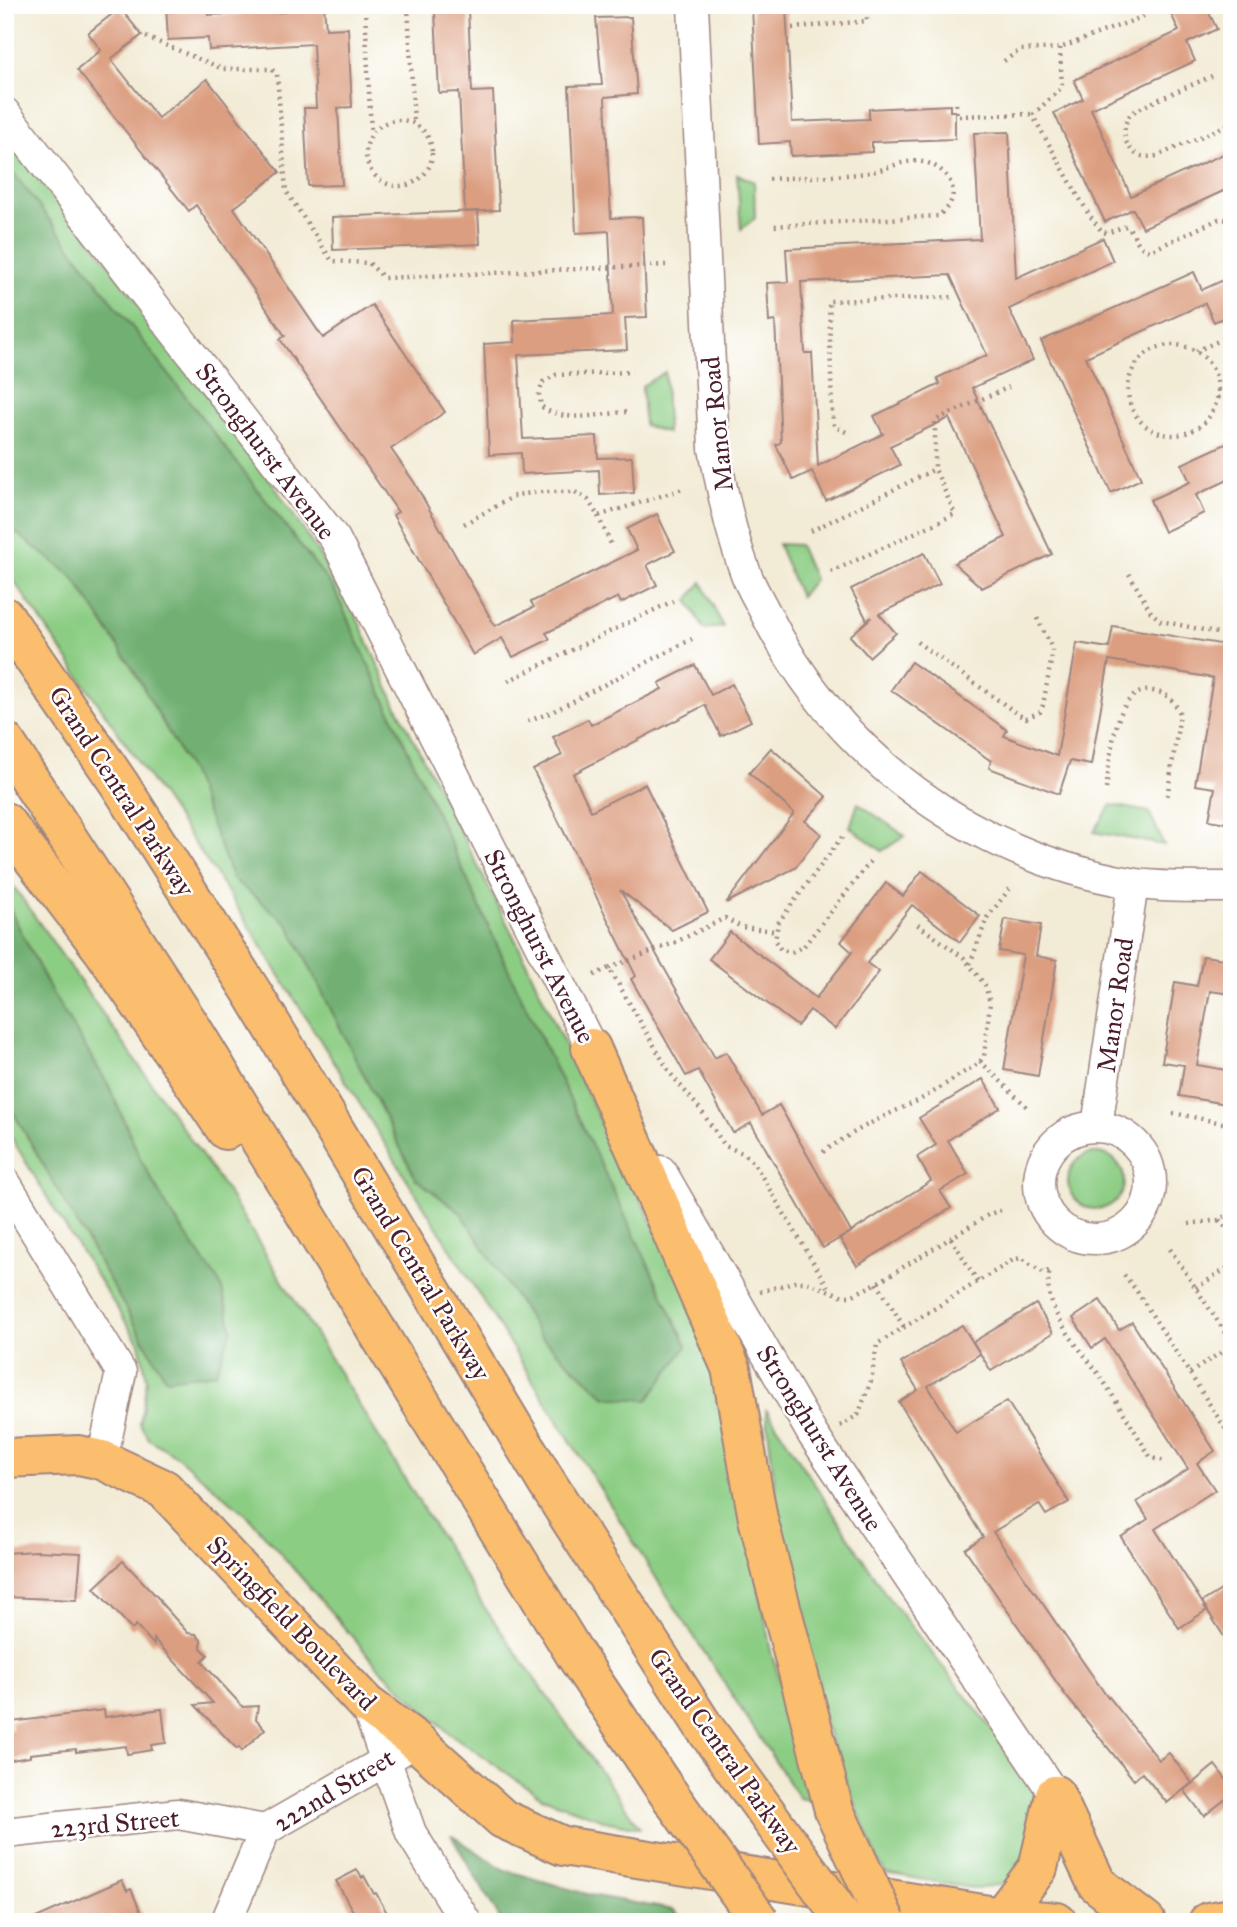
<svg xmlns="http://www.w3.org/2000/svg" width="1237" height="1927" font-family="'IM FELL Great Primer',serif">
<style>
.green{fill:#8ccd84;stroke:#6b7658;stroke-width:2}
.forest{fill:#71b072;stroke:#5e684e;stroke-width:2}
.building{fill:#dc9e80;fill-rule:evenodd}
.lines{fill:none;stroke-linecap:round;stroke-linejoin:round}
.minor-casing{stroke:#9e8580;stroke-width:33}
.major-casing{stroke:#9e8580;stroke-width:42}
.highway-casing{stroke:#9e8580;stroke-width:42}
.path{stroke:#9e8580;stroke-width:4.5;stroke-dasharray:2 5;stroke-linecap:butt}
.minor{stroke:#fff;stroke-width:30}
.major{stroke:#fbbd6e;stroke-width:38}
.highway{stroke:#fbbd6e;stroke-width:38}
.highway-bridge-casing{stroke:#9e8580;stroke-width:42;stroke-linecap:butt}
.highway-bridge{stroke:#fbbd6e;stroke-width:38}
.labels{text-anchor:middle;stroke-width:5;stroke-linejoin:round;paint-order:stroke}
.street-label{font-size:26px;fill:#4a1f2b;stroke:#fff}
</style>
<rect width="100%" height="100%" fill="#fff"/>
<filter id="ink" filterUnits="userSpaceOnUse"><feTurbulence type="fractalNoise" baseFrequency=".0143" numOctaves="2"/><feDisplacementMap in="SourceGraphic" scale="14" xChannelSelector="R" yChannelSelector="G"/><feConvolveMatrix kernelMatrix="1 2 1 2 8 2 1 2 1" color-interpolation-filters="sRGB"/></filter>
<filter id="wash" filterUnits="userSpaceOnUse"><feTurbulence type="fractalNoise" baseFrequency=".00686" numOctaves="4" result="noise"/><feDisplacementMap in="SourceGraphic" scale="28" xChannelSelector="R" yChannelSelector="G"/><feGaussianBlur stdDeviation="1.57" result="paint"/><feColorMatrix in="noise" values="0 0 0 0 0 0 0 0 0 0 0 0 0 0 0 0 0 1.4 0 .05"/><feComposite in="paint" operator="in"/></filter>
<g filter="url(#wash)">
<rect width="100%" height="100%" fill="#f2ebd5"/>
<!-- green -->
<g class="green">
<path d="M5,126L264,470L315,548L358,620L395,703L521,951L596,1112L717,1349L771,1652L817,1796L809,1800L799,1798L656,1578L227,891L5,568Z"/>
<path d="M737,174L754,182L755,218L741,229Z"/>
<path d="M665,372L667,433L644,425L642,386Z"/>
<path d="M778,544L799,545L814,579L800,597Z"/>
<path d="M702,582L723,627L704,629L688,600Z"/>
<path d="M858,803L905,836L882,851L850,827Z"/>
<path d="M1111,805L1149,812L1164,845L1094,832Z"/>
<path d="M5,874L228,1193L482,1604L640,1828L609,1822L543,1798L449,1733L380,1669L249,1517L178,1457L149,1439L140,1424L147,1379L139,1343L57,1214L5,1127Z"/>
<circle cx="1096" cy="1181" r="28"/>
<path d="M766,1409L887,1596L1038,1788L1043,1814L1013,1881L977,1889L885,1873L877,1858C856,1805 833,1752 816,1698C788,1605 776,1505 766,1409Z"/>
</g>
<!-- forest -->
<g class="forest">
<path d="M5,162L334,589L510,973L687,1346L648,1400L606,1397L541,1337L461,1213L416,1179L288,924L233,879L191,773L133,669L73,577L5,524Z"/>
<path d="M5,900L51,991L109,1086L141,1160L170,1212L221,1285L232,1330L215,1373L166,1379L5,1098Z"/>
<path d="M451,1835L505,1870L590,1895L674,1910L686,1922H502Z"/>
</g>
<g id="blocks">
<!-- building -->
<g class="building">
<path d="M166,5H208V15L284,12L283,5H324L326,29L348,28L352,107L338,108L342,185L308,186L304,108H316L313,44L209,50L208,38L168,40Z"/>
<path d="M1167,5H1205L1217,29L1187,43L1195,61L1091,109L1131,196L1232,150V187L1143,228L1133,209L1105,222L1054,113L1083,99L1074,80L1179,31Z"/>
<path d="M786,6L792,122L869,119V109L950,105V111H955V139L872,142V152L791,156L790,142L759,144L752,8Z"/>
<path d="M120,8L142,35L111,59L158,118L207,79L280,172L234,208L323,338L372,305L445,412L391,449L414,482L495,626L534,607L531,602L637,550L627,529L657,514L675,551L647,565L657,585L621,603L618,597L546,633L550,639L513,657L502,638L473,655L393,515L398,512L280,339L285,336L196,205L189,211L77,70L101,50L88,33Z"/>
<path d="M468,10L472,92L493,91L499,210L465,212L459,92L439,93L435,12Z"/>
<path d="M631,17L637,94L605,97L608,164L611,218L642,217L647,317L625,318L627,350L518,355L523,439L597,436L598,458L632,457L634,493L600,495L599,470L522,474L521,453L489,455L484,344L515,342L514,320L613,315L609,231L576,233L569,86L602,85L596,18Z"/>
<path d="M1009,132L1016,278L1103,238L1113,261L1009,309L1033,360L972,388L1052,554L982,588L954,563L1006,537L949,418L890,446L900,465L826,501L812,471L793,480L776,445L781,442L775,321L769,322L767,283L788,282L786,249L980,239L974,133ZM950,275L987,355L937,378L940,384L874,416L883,434L818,466L812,353H805L801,282Z"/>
<path d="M478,211L480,244L333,250L332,217Z"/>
<path d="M1194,272L1202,290L1232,276V314L1214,322L1205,303L1086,357L1141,479L1111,493L1041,341Z"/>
<path d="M1232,441V478L1196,495L1204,513L1164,532L1150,500L1190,482L1182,464Z"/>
<path d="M924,553L940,584L879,614L896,633L869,657L850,636L872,617L867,620L851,589Z"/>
<path d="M1113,626L1232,646L1226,677L1232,678V824L1209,820L1215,788L1195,785L1213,678L1109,660L1091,765L1070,761L1059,794L989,768L991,761L891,690L911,662L1007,730L1004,736L1057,756L1077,643L1109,648Z"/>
<path d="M695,665L711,695L732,684L751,721L721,736L705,705L573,774L591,811L645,784L708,912L672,930L620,890L715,1058L726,1052L762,1115L779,1105L851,1232L823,1248L751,1123L733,1133L698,1070L686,1076L631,979L636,976L533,770L562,755L553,737L588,719L591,725L662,689L659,683Z"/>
<path d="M771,748L827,797L805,821L821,834L795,868L726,903L794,813L749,773Z"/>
<path d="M922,871L980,916L960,942L912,905L867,963L879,972L835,1029L810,1010L797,1026L709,959L730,932L816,998L852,952L841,942L886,883L903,896Z"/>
<path d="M1005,919L1041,925L1036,956L1057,960L1038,1076L1004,1070L1023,955L999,951Z"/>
<path d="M1203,956L1232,960V994L1210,991L1197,1065L1232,1071V1105L1179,1096L1184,1065L1162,1062L1175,982L1197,986Z"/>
<path d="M983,1079L1000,1108L948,1140L968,1174L940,1191L951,1208L857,1266L840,1239L931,1181L917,1157L936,1145L919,1118Z"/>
<path d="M1100,1300L1119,1330L1132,1322L1215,1451L1197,1463L1215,1490L1155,1529L1207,1610L1179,1628L1121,1537L1148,1519L1137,1502L1188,1469L1105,1339L1092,1348L1073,1318Z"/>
<path d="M1036,1304L1053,1333L991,1371L973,1342Z"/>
<path d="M962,1325L980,1354L928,1386L956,1432L1007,1401L1069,1502L1046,1515L1039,1504L993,1532L1108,1698L1109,1697L1159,1760L1169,1753L1192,1783L1167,1803L1142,1773L1134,1780L1066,1696L965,1549L983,1537L899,1402L918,1390L901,1363Z"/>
<path d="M36,1551L81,1553L77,1600L5,1597V1553Z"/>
<path d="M123,1561L161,1601L160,1602L188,1633L196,1634L201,1640V1648L208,1655L202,1661L209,1670L243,1707L258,1706L256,1719L265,1729L242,1751L239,1747L237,1749L195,1705L213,1703L154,1639V1645L136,1625L132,1629L94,1588Z"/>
<path d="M1232,1583V1649L1202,1602Z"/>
<path d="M162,1709L166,1743L151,1745L152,1750L127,1754L126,1746L76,1752V1749L30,1754V1757L5,1761V1730L12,1729L11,1722L104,1710L105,1717Z"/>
<path d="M1215,1765L1232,1787V1794L1204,1816L1184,1790Z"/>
<path d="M357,1870L362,1878L364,1876L374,1894L376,1893L387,1913L384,1915L388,1922H359L336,1881Z"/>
<path d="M122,1880L127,1891L131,1889L145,1922H27Z"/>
</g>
</g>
</g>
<g filter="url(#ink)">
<use href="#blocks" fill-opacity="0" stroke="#9e8580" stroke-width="2"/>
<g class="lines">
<defs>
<g id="minor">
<path d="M693,5L714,448C722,490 730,531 745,571C750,586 759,600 766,614C837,757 974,856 1131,883C1159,888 1203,887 1232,887"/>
<path d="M5,113L335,539L602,1068"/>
<path d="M1097,1126L1133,884"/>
<circle cx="1095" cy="1183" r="56"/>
<path d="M661,1171L813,1435L1055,1795"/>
<path d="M5,1182L121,1372L102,1460"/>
<path d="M366,1704L411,1833L466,1922"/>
<path d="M5,1833L178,1814L265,1830"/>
<path d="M226,1922L265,1830L385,1761L416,1741"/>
</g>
<g id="major">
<path d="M5,1458L79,1455L102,1460L164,1489L366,1704L416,1741L503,1819L563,1846L1001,1917L1057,1922"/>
<path d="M1055,1795L1097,1884L1146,1922"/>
<path d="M1001,1917L1038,1868L1055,1795"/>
<path d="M1208,1922L1232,1918"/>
</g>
<g id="highway">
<path d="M5,617L120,785L253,994L547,1483L704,1727"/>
<path d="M5,742L191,1027L576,1656L661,1783"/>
<path d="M5,822L103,950L226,1130"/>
<path d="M591,1048L731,1368L758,1519L834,1810"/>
</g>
</defs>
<!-- minor casing -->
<use href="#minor" class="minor-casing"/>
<!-- major casing -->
<use href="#major" class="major-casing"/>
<!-- highway casing -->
<use href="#highway" class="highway-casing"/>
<!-- path -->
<g class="path">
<path d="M408,6L414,123"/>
<path d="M365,8L371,133"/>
<path d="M792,28L867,21V5"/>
<path d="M146,37L223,69H271L277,74L286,191L332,261L369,263L384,278L666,265"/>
<path d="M1060,48L1062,87L1034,114V118L1088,213L1102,232L1107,233L1126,226C1137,233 1135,248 1150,251L1219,219L1232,220"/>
<path d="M1004,61L1020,50L1060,48L1142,17L1148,11L1146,5"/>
<path d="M1212,76C1197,83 1140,106 1131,114C1124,122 1122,136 1128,145C1135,157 1144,158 1157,156L1232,123"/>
<path d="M956,104L957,116L1034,114"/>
<circle cx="399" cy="153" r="33"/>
<path d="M769,179C801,177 834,177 866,173C885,171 903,158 923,162C942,165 961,186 949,205C947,209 941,213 938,216L773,226"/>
<circle cx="1173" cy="390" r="45"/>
<path d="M1196,351L1232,335"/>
<path d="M1218,398L1232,392"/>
<path d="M626,412C599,414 563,424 541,406L539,394L543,382L556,375L632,372"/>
<path d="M846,432L834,426L832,412L829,301L954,297"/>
<path d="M598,516L612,546"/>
<path d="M464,524L516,495L541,492H575L588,500L598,516L683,489"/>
<path d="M811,531L935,469"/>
<path d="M831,572L955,514L935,469V420L1009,387"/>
<path d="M1129,574L1151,612L1161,621L1232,636"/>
<path d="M917,642L1019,715L1026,718L1040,712L1043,705L1052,656V648L1037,618"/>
<path d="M508,681L673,601"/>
<path d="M528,721L550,713L692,639"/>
<path d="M1106,789C1111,762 1112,685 1153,691C1167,693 1175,701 1180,714L1167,798"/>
<path d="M842,837L778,923L775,941L781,950L792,952L804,946L871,861"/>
<path d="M970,964L987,918L1011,887"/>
<path d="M609,968L674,943L725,918L741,927L775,931"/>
<path d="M594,975L609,968L670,1073L700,1109L725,1146L745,1154L755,1165L830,1290"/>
<path d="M980,1061L1027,1107"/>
<path d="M1173,1113L1232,1125"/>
<path d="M823,1152C852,1132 881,1117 913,1103C935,1093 956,1076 978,1064L984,1056L990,1003L985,985L964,958L914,922"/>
<path d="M1219,1220L1232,1234"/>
<path d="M1189,1224L1219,1220L1232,1212"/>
<path d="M951,1238L978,1282"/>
<path d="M1170,1249L1232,1343"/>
<path d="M1124,1275L1136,1290L1232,1439"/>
<path d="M877,1283L904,1327"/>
<path d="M1196,1288L1232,1265"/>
<path d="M760,1292L794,1282H806L843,1296H851L877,1283L990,1214L1001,1210"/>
<path d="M1190,1373L1232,1345"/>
<path d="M840,1426L858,1415L871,1381L877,1344L1013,1260L1021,1258L1044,1273L1050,1270C1039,1309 1082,1349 1102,1379C1119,1405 1135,1431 1151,1458L1166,1461"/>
</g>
<!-- minor -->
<use href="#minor" class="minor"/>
<!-- major -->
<use href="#major" class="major"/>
<!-- highway -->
<use href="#highway" class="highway"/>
<defs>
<g id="highway-bridge">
<path d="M704,1727L846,1922"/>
<path d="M661,1783L760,1922"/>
<path d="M834,1810L886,1922"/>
</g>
</defs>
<!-- highway-bridge casing -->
<use href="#highway-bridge" class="highway-bridge-casing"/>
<!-- highway-bridge -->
<use href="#highway-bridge" class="highway-bridge"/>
</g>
</g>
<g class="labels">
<!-- street labels -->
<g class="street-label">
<text transform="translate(717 424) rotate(-96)" y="9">Manor Road</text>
<text transform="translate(266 451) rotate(53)" y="9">Stronghurst Avenue</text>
<text transform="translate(122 791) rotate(57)" y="9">Grand Central Parkway</text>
<text transform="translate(540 946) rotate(63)" y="9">Stronghurst Avenue</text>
<text transform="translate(1115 1005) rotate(-82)" y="9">Manor Road</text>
<text transform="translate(421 1273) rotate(59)" y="9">Grand Central Parkway</text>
<text transform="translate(820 1438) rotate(58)" y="9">Stronghurst Avenue</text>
<text transform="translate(292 1623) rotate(46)" y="9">Springfield Boulevard</text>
<text transform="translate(725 1751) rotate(55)" y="9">Grand Central Parkway</text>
<text transform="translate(334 1790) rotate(-31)" y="9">222nd Street</text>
<text transform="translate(115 1823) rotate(-5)" y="9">223rd Street</text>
</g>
</g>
<!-- margin -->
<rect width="1237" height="1927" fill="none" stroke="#fff" stroke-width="28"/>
</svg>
